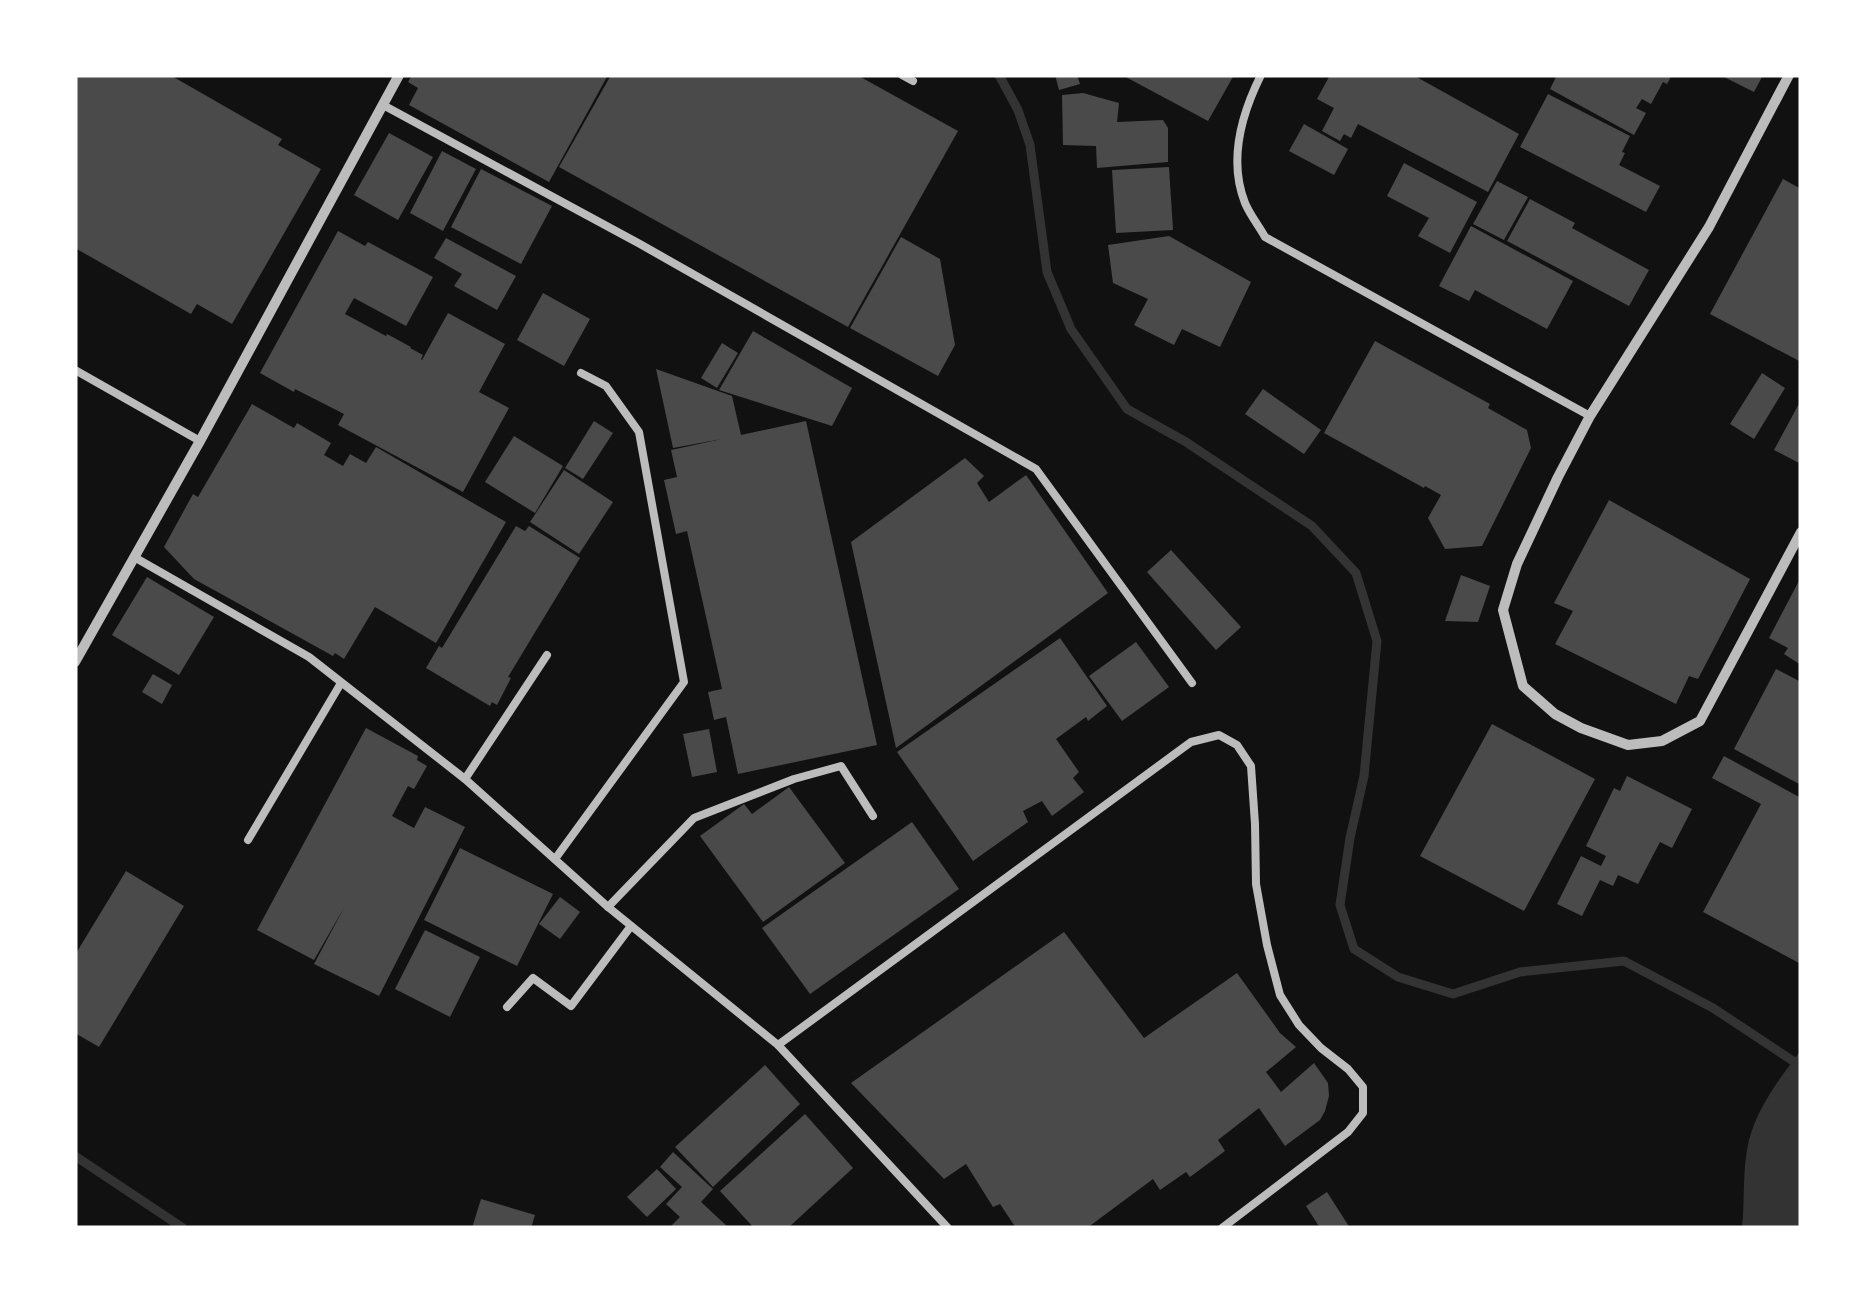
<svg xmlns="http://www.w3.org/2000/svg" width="1876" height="1303" font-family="Montserrat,sans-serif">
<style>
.water{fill:#333}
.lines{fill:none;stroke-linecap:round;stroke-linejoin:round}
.stream{stroke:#333;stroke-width:9}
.building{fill:#4a4a4a}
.service{stroke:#bcbcbc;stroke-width:8}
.minor{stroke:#bcbcbc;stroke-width:10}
</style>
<rect width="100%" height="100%" fill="#111"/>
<!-- water -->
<path class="water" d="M1801,1050V1228H1742C1745,1199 1742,1168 1749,1140C1758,1106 1780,1078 1801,1050Z"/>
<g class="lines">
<!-- stream -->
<g class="stream">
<path d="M999,75L1018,110L1030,145L1047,272L1071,329L1127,409L1186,442L1312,526L1356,573L1377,641L1364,776L1350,838L1340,905L1354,949L1398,977L1453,994L1520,972L1624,961L1713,1008L1793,1061L1801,1073"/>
<path d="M75,1156L183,1228"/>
</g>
</g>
<!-- building -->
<g class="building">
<path d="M75,75H170L282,139L278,145L321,169L232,324L197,304L191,314L75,248Z"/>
<path d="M412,75H608L549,182L409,105L418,88L408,82Z"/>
<path d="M611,75H857L958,131L848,327L559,167Z"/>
<path d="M1055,75H1077L1080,84L1059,90Z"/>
<path d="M1122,75H1234L1208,121Z"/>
<path d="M1330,75H1413L1519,134L1488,192L1358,124L1351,138L1344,134L1340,141L1322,131L1334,108L1317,99Z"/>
<path d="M1557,75H1672L1667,84L1663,82L1651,104L1642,99L1636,108L1646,113L1634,135L1550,89Z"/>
<path d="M1720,75H1763L1754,92Z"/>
<path d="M1083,93L1119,103L1117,122L1163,120L1168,128V162L1097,168L1096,146L1063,145L1062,95Z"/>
<path d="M1548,94L1630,136L1622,152L1625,153L1619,165L1660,186L1646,212L1520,147Z"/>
<path d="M1304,124L1348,149L1334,175L1289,151Z"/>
<path d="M389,133L433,157L398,220L354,195Z"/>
<path d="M442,151L476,169L443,231L410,213Z"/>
<path d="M1404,163L1477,202L1450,253L1418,236L1429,218L1387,196Z"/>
<path d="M1169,167L1173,230L1116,233L1112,170Z"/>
<path d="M481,169L552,206L521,264L451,227Z"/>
<path d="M1783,179L1801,189V362L1710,314Z"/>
<path d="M1497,181L1528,197L1504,240L1473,224Z"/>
<path d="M1530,199L1575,223L1572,228L1649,270L1629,306L1507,241Z"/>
<path d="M1471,226L1573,281L1547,329L1475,290L1469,301L1439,286Z"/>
<path d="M338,231L365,246L368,242L433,277L406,326L354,298L345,314L386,336L387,334L411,347L410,348L423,355L421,359L422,360L448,313L505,344L479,392L509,408L463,492L338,425L344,414L295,389L294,392L260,373Z"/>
<path d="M1169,236L1251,282L1220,347L1182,329L1174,345L1134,325L1148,299L1113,283L1108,245Z"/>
<path d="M901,237L940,259L955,345L938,376L850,328Z"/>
<path d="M446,238L516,276L497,310L454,286L462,274L434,258Z"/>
<path d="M543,293L590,319L564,366L517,340Z"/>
<path d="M753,331L852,388L832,426L719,390Z"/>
<path d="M1375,341L1490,404L1488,408L1527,430L1531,448L1482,546L1445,549L1428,518L1441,495L1425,486L1424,488L1324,433Z"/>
<path d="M722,343L738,353L717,388L701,378Z"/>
<path d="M656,369L732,396L741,435L806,421L877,745L738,774L726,717L714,720L708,692L722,689L687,531L676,534L664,480L677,477L671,450L722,439L673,448Z"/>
<path d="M1762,373L1785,388L1754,439L1730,424Z"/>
<path d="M1263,389L1321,430L1304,454L1245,414Z"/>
<path d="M1801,400V464L1774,450Z"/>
<path d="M252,404L294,428L297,423L331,443L324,455L343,466L350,454L366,463L376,447L506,522L436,643L375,607L344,659L335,653L333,656L194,579L164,547L193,494L198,497Z"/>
<path d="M594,421L613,433L583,479L565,468Z"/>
<path d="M514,436L563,466L535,513L485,482Z"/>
<path d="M965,458L984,476L977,483L989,502L1026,475L1108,593L896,748L851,542Z"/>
<path d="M564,470L613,502L579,554L530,522Z"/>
<path d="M1609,500L1750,579L1698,679L1689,676L1676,704L1555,644L1573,611L1554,603Z"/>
<path d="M516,526L525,531L529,526L580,558L508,677L511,678L497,705L492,702L490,706L426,668L439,646L442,648Z"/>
<path d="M1171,550L1241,627L1216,650L1147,572Z"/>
<path d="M1461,575L1490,586L1478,622L1445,621Z"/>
<path d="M147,577L214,617L179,675L112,635Z"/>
<path d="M1801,577V665L1784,654L1788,648L1769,638Z"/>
<path d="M1060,638L1107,706L1088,721L1086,717L1056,739L1079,772L1073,778L1084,792L1052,816L1042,801L1023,811L1028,822L973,861L897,752Z"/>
<path d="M1136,642L1169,687L1122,721L1089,676Z"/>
<path d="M1776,669L1801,682V785L1734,749Z"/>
<path d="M153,674L172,685L162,704L142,692Z"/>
<path d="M1492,724L1595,779L1524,911L1420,856Z"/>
<path d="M366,728L418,756L417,760L427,766L414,789L408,786L392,816L414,828L425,807L465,827L379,996L314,964L345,906L314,960L257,930Z"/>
<path d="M709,729L717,772L692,777L683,734Z"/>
<path d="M1724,756L1801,798V964L1703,912L1761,804L1712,778Z"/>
<path d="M1627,776L1692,809L1672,848L1660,842L1638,884L1618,875L1613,886L1600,880L1582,916L1557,904L1581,856L1601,866L1606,856L1586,846L1614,788L1620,791Z"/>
<path d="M789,787L845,863L763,922L700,836L744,804L752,814Z"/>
<path d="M912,822L959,889L810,994L762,928Z"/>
<path d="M460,848L553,894L517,966L424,920Z"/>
<path d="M126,871L184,906L99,1047L75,1033V955Z"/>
<path d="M560,897L580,912L560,939L539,924Z"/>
<path d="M425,930L480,957L450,1017L395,989Z"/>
<path d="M1064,932L1144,1038L1237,973L1280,1033L1296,1047L1266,1072L1281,1092L1314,1063L1328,1083L1329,1096L1325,1111L1320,1120L1285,1146L1259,1108L1218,1140L1225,1151L1190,1177L1186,1172L1160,1190L1153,1179L1087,1228H1016L1000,1204L993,1207L966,1164L944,1179L851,1083Z"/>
<path d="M765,1065L800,1104L713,1187L675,1147Z"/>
<path d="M805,1114L853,1168L788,1228H754L720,1191Z"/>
<path d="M673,1152L713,1189L701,1202L729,1228H669L680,1217L666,1204L682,1187L660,1167Z"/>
<path d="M657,1169L676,1189L647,1217L627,1197Z"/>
<path d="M1327,1192L1350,1228H1320L1306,1206Z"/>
<path d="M481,1199L535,1215L531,1228H472Z"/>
</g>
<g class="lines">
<!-- service -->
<g class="service">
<path d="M902,75L913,81"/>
<path d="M1261,75C1241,115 1228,160 1245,203C1250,215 1259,226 1265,237L1590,416"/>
<path d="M383,105L640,244L1036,469L1192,683"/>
<path d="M75,370L200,441"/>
<path d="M134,557L309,657L465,779L608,907L778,1045L948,1228"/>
<path d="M465,779L547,655"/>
<path d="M248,840L341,683"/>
<path d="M555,859L684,682L639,432L606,386L581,373"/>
<path d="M608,907L694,818L794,779L841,766L873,816"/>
<path d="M507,1007L533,978L571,1006L631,926"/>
<path d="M778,1045L1191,742L1219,735L1237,745L1251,766L1255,824L1256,884L1267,945L1280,995L1299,1025L1321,1048L1348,1069L1363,1087V1113L1348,1132L1222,1228"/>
</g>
<!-- minor -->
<g class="minor">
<path d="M1789,75L1709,227L1590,416L1558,477L1517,564L1503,610L1523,686L1555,714L1581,728L1628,745L1662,741L1700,721L1801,532"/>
<path d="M75,662L200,441L399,75"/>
</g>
</g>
<!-- border -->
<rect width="1876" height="1303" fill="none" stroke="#ffffff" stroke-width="155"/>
</svg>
